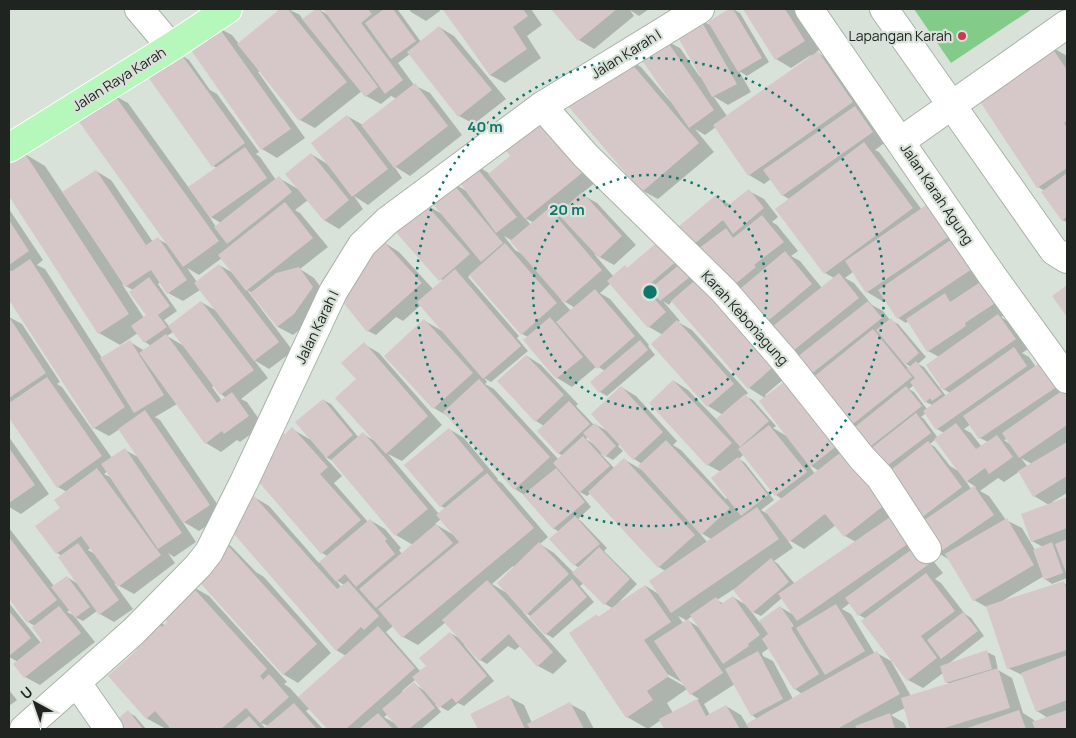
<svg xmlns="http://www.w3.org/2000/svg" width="1076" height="738" font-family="Manrope,sans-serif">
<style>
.green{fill:#83cb88}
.shadow{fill:#0003;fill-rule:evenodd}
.building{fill:#d6c8c8}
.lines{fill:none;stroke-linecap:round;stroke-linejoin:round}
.minor-casing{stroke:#aab3aa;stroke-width:30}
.major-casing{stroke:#fff;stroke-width:30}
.minor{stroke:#fff;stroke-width:28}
.major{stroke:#b6f7bb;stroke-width:28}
.ring{fill:none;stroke:#0f766e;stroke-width:2.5;stroke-dasharray:2.5 5}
.poi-dot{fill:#cb3b4f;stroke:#d9e2d9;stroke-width:2}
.labels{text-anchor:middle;stroke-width:4.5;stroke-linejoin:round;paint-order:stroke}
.poi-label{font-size:14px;fill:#202420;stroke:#d9e2d9;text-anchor:end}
.street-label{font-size:14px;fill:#202420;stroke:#d9e2d9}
.centre{fill:#0f766e;stroke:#d9e2d9;stroke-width:2.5}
.ring-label{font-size:15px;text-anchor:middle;font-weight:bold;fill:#0f766e;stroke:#d9e2d9;stroke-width:4.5;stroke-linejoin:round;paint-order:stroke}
</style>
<rect width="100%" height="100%" fill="#d9e2d9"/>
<!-- green -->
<path class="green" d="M914,9H1032L951,63Z"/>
<!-- shadow -->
<g class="shadow">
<path d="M282,9H288L300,15L303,20L318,9L330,16L324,9H399L398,10L421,42L439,27L454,36L506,99L474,124L459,116L410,54L398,63L414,85L430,93L462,135L410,176L394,166L402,178L368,205L354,196L363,209L339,229L324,220L308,200L295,210L300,213L328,247L300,269L314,278L327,296L309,322L293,335L278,327L252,293L247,290L293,351L269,369L254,360L268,378L241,399L247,402L263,425L240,442L237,440L221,452L206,443L177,404L155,417L160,420L224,514L199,531L182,521L196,542L174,557L168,553L175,563L134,594L114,583L133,609L114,622L100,614L97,611L83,621L75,617L95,642L40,685L25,677L18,662L9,657V603L41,643L44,641L35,626L28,622L9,597V528L54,586L67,577L78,584L62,556L57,553L62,508L67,492L58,487L9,416V317L22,324L60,382L57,384L62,387L112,458L125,450L140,458L120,429L109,436L94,428L9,297V274L12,272L9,270V209L43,260L37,265L45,269L102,358L130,342L145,351L151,346L145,342L138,333L120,345L99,333L9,194V164L25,154L45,166L63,193L96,171L111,180L153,242L158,239L169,245L113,95L128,103L189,188L217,168L213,166L171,107L181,55L189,60L210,90L217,94L259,152L256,154L260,157L276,180L279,178L298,189L311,154L329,165L347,116L363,125L397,99L391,96L381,104L366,96L362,91L315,128L300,120L260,71L258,72L305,138L277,158L262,149L190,46L217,27L232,35L239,44ZM209,216L221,223L216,227ZM222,258L235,274L219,265L197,282L187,268L199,275ZM161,282L168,293L183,301L200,290L217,311L201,302L169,326L164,320L177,311L158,284ZM122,284L133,290L148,315L144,318ZM173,332L184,346L167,336ZM214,386L221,394L226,398L222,401L212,387ZM108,471L112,478L104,474ZM91,547L97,555L88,550ZM70,610L75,616L67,612Z"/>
<path d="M409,9H439L440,11L426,21L411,12Z"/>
<path d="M448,9H531L542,25L527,36L541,58L505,83L490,75L445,11Z"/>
<path d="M552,9H649L639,16L630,10L634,16L594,49L579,40Z"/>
<path d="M733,9L740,13L769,62L747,76L739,71L751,92L728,105L713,96L727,116L812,57L811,55L791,68L776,59L744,9H794L819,50L816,52L832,61L867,110L864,113L870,116L887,141L875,150L879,152L922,210L932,203L947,211L968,241L964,244L970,247L989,276L987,277L1003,287L1017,307L1001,317L1013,325L1030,348L1022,353L1029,357L1036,367L1044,362L1059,370L1067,382V493L1052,502L1053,503L1067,498V578L1052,584L1045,579L1044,576L999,603L1064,583L1067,585V729H911L905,708L891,715L904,723L907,729H666L661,720L648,729L627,717L571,633L597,616L599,617L612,608L605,604L584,583L580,586L594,602L553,638L546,634L532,617L522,611L567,661L553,674L538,666L520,646L515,650L508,646L487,664L480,660L465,644L464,645L494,681L464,706L458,703L448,711L435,704L441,712L421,729H329L310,708L306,711L323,729H173L171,727L166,729L146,718L110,676L139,650L132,641L155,619L166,626L169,622L161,612L188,584L209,596L287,682L284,684L290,688L299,698L346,656L336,650L227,525L254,497L269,506L319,563L327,556L322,553L253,474L269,457L264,451L280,433L285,436L292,429L311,440L297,422L323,400L331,404L359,438L363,434L375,441L337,398L358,380L343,363L364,344L379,353L442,425L402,461L388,454L439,514L446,509L441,506L406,465L449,429L464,438L498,479L497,480L502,483L548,537L540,544L554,553L574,573L579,568L575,565L551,539L559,532L553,528L526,496L515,489L449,417L434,408L386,356L425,321L444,332L421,305L403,321L396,317L376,335L368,331L340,296L355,276L385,243L399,252L433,289L443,281L394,228L423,203L442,214L430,198L450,181L468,192L456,176L473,163L490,174L510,158L515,161L502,144L535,117L550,126L596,182L581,194L597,203L636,245L614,265L594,254L614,277L625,267L628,269L660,241L675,250L692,269L689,271L697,280L701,276L709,280L753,331L761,335L792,372L765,395L767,397L792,377L811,388L807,383L812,380L807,377L794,361L797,359L789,354L769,329L762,325L736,295L738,293L730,288L700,250L702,248L694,244L680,227L716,197L731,205L749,191L764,199L778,217L772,222L777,225L798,251L791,256L800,261L822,288L834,278L825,273L777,209L789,199L782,195L771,179L764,184L749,175L716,127L705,135L695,129L714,152L658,199L643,191L570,106L626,58L641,67L670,101L672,100L641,56L665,40L680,48L700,77L701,76L676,32L699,19L712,26L709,22ZM555,205L564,210L560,214L563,218L549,210ZM525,218L534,223L531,225ZM504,236L511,240L524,255L515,250ZM853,272L867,292L882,301L885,299L898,318L906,323L908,321L928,351L939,357L927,365L941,386L940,387L950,393L946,396L924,367L918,364L926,357L898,324L890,320L883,311L872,305L854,283L845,278ZM470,275L522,334L528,337L524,340L557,378L572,387L597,366L605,371L592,382L600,392L607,396L655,355L648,346L649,345L610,299L600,293L611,283L649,327L663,335L653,344L708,406L723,415L717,420L688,390L674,381L651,403L708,465L721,472L713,478L728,497L726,499L681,450L673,445L677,441L636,396L621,387L592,414L607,431L595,424L594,425L576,406L578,404L541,365L527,356L499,381L536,421L544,426L538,431L558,453L563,456L559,460L494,389L485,384L487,382L484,378L491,382L528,351L517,338L519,336L468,277ZM561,300H562L575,308L571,311ZM663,301L669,305L672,301L749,388L765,398L761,401L790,438L773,428L776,426L753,400L745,396L748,393L692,330L678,322L680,321ZM903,362L911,367L909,369ZM914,385L926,402L932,405L927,409L914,392L909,389ZM926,413L937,429L944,433L938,438L924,419L921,417ZM837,420L845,430L850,432L846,435L835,421ZM971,424L980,438L988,442L981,446L971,433L964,429ZM588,436L596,444L595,445L586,439ZM936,439L960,472L950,466L935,447L930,444ZM1007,439L1011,445L1004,440ZM620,444L634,459L642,464L640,466L644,471L625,460L615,469L600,453L613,460L623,451L618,446ZM859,448L868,456L880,472L886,475L884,476L918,520L923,523L919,525L938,553L950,560L974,600L988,608L1008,668L1024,676L1037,711L1048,718L1035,723L1034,720L1023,713L1012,678L998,670L995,656L987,652L947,665L984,636L971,618L965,614L941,583L935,579L943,573L930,557L923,552L926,550L908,525L895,518L906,509L864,456L856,451ZM744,454L776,495L782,499L767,511L771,516L761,510L774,500L745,463L739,459ZM324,456L333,461L396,535L413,545L402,554L399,550L401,548L385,529L370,520L368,522L334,483L342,476ZM1021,458L1032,464L1028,467ZM808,464L819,471L815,474ZM1020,471L1034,496L1049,505L1023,515L1032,541L1043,547L1035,550L1022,528L1006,520L989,496L980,491L998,478L1004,482ZM965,480L976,487L972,490ZM578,491L587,496L591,493L659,567L665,571L650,581L660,595L646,586L617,604L637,584L604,551L607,548L582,522L578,519L591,507ZM441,519L454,535L435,524ZM836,525L845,536L856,542L795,584L778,564L774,561L793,548L787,539L804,549ZM698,531L711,539L707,542ZM513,566L514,568L498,583L505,592L492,584ZM336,580L344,585L341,587ZM734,589L748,605V606L733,597L724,604L717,600ZM782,598L794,615L780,607L760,623L751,611L761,616ZM850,603L859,615L866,619L863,622L908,680L923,688L943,673L946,682L950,684L911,696L891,661L877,653L875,654L851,614L842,609ZM678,616L684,619L687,621L683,623ZM692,616L700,628L687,620ZM446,622L461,639L450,633L421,658L427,666L420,671L386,632L394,625L403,637L418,645ZM769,648L795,689L802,694L793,699L773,661L763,656L762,653ZM664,672L683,683L684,686L663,674ZM416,679L425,691L414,684L403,693L402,691ZM735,684L752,715L757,719L747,725L741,715L726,706L710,715L704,704ZM687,689L691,694L699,699L673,713L667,703ZM388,714L396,724L384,717ZM261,723L268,726L266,729Z"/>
<path d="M1050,46L1067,56V222L1062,220L1045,191L1038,187Z"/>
<path d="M9,437L49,494L21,514L9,507Z"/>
<path d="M223,541L231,546L256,572L264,577L331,653L298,683L283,674Z"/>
<path d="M9,690L17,700L9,706Z"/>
<path d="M509,697L524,705L532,723L570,704L585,712L594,729H479L472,714Z"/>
<path d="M128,712L135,716L146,729H115Z"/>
</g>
<!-- building -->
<g class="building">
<path d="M280,9H288L347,82L299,121L237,44Z"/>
<path d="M316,9H319L378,87L365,97L302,19Z"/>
<path d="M323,9H368L372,14L361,23L403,80L385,94Z"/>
<path d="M384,9H393L416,41L391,59L365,23Z"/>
<path d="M446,9H523L528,16L513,27L527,49L490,75L443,10Z"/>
<path d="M551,9H617L578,41Z"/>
<path d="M729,9H733L762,58L738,72L708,22Z"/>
<path d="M743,9H785L805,41L775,60Z"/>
<path d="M699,17L737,84L712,97L675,32Z"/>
<path d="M217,25L291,129L261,150L188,46Z"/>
<path d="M439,26L492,90L458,117L407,52Z"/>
<path d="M665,38L714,110L689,128L639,56Z"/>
<path d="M1050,45L1067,70V121L1064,123L1067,128V168L1037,188L975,94Z"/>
<path d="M818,51L853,102L748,176L713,125Z"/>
<path d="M181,54L245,143L212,167L148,77Z"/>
<path d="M626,57L699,143L642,192L568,106Z"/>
<path d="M415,83L448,126L394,168L361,125Z"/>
<path d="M113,93L219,241L183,267L77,119Z"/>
<path d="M855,106L873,132L782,196L763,170Z"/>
<path d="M347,115L388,169L352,197L311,143Z"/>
<path d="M535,116L582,173L525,219L488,174L510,156L500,143Z"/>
<path d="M864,142L913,208L824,274L775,209Z"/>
<path d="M245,147L267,178L210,218L188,187Z"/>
<path d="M24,152L129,314L98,334L9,196V163Z"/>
<path d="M311,153L349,200L324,221L285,174Z"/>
<path d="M472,162L517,217L496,233L455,176Z"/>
<path d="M96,170L146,245L158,237L187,280L167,294L151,270L125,287L62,192Z"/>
<path d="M1067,173V216L1062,221L1041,192Z"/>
<path d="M279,176L292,192L227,244L214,227Z"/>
<path d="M450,180L503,243L481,262L428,198Z"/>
<path d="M749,189L764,208L733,234L723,220L693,245L678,227L716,195L726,207Z"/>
<path d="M582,192L622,236L599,258L558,214Z"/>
<path d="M423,201L470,254L439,281L392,228Z"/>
<path d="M932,201L954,233L866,293L845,261Z"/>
<path d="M285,202L313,238L246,291L218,255Z"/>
<path d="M549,208L602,270L564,303L510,241Z"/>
<path d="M762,215L784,242L754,265L756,267L729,289L698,249L726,228L733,238Z"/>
<path d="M9,220L29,251L9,265Z"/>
<path d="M955,237L975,267L897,319L878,290Z"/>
<path d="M660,240L678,260L645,288L666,312L648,328L607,281L625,265L627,268Z"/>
<path d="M384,242L422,283L367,332L338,296L354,276Z"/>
<path d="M505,243L557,303L521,335L469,275Z"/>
<path d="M785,251L812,284L762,326L734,294Z"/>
<path d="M30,259L125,407L93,429L9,300V273Z"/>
<path d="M219,264L279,342L254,361L194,283Z"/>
<path d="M680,264L691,276L660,301L650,289Z"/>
<path d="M299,267L313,287L294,314L277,327L250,293L276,273Z"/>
<path d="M455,269L521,346L483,379L417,302Z"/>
<path d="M839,273L859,298L788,355L768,330Z"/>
<path d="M701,275L778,363L748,389L671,301Z"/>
<path d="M149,277L170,306L158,315L167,327L144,343L131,326L146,315L129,292Z"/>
<path d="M988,277L1003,298L965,323L966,326L927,352L906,319L945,293L950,302Z"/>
<path d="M1067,285V317L1052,296Z"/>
<path d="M595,289L635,336L597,369L556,322Z"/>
<path d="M201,301L254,370L220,395L168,326Z"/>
<path d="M868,301L882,318L806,378L792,361Z"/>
<path d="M998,314L1016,339L943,390L926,365Z"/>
<path d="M9,317L46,373L9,398Z"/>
<path d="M550,317L583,357L556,379L523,340Z"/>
<path d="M891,318L919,353L905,365L876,330Z"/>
<path d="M424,319L473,373L433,409L384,356Z"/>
<path d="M677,320L734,384L707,407L651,344Z"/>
<path d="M873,329L912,377L844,431L806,383Z"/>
<path d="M166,334L217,403L232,392L249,416L224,434L222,431L205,444L139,353Z"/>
<path d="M130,340L164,395L134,413L100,358Z"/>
<path d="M640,340L648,350L599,393L590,382Z"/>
<path d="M364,342L428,416L386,454L335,398L356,379L341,363Z"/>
<path d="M1014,347L1027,366L936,430L923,411Z"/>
<path d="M526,355L564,395L535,422L497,381Z"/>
<path d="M1044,360L1061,384L979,439L963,416Z"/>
<path d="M916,361L942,394L932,401L930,398L925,403L910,382L915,378L907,369Z"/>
<path d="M792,376L843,441L810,467L759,401Z"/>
<path d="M47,377L102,456L57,488L9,418V403Z"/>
<path d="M479,379L550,457L514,490L443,412Z"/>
<path d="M673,380L732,443L707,466L649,403Z"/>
<path d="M621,386L663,432L633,460L591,414Z"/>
<path d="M906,386L922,406L862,453L846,434Z"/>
<path d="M1063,390L1067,396V425L1019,458L1002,433Z"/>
<path d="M745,394L769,421L740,447L716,419Z"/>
<path d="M323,399L353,435L326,458L295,422Z"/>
<path d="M569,401L590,424L558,454L537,431Z"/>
<path d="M145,410L210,505L183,523L118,429Z"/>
<path d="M916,413L931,433L879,472L865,453Z"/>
<path d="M595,423L616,446L605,457L583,433Z"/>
<path d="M956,423L976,449L997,435L1013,457L989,474L985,468L966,482L934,439Z"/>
<path d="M769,425L807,472L775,496L738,449Z"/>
<path d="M292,427L328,467L320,474L361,520L321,554L251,473L279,431L285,434Z"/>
<path d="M449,428L484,470L440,507L404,465Z"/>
<path d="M363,432L428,509L395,536L331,460Z"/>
<path d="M583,436L610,466L579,493L553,463Z"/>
<path d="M666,440L730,508L701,535L638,466Z"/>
<path d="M928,441L962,487L917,521L883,476Z"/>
<path d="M1067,442V476L1033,497L1018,471Z"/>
<path d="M849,446L891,500L844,537L825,514L789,542L765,511Z"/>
<path d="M9,448L35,485L9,503Z"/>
<path d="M125,448L182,533L158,549L101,464Z"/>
<path d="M738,457L768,495L741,516L711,478Z"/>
<path d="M624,458L695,535L658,568L588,492Z"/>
<path d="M97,468L161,555L118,587L81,536L56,554L35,526L60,508L54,500Z"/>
<path d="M556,468L585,502L553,529L523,495Z"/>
<path d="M487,473L534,528L402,638L378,609L459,542L436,515Z"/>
<path d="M974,486L994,515L937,554L917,525Z"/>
<path d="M254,496L337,589L348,581L379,616L364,630L361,627L336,651L226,525Z"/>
<path d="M1067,497V528L1031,542L1021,514Z"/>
<path d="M757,507L779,539L671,613L649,581Z"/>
<path d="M893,515L912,541L797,621L778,594Z"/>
<path d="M575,516L600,544L574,566L549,539Z"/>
<path d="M1007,518L1034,565L973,601L945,554Z"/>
<path d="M370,519L387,539L385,541L395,554L356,587L345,574L336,582L319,562Z"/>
<path d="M436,524L453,543L376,608L359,589Z"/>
<path d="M9,537L57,600L27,623L9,599Z"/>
<path d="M1067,539V575L1055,544Z"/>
<path d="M223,540L317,644L283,675L193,575Z"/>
<path d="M539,542L569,574L526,615L497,583Z"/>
<path d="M1052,542L1063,573L1044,580L1033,550Z"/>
<path d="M78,543L119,600L99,615L58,557Z"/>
<path d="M599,547L630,579L604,605L572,573Z"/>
<path d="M915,547L929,564L858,616L845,598Z"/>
<path d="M771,558L789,582L752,613L733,590Z"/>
<path d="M926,573L955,611L921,636L937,658L907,681L861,621Z"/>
<path d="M67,576L90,607L75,618L51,587Z"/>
<path d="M572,579L587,597L545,635L529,617Z"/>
<path d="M487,580L553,652L537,667L509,634L479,661L442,620Z"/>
<path d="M1064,581L1067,591V650L1007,669L986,606Z"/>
<path d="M188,582L267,669L260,676L263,680L269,674L289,697L260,723L246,708L221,729H171L155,711L146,719L108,676L137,650L130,641L154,618L162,627L167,622L159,612Z"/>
<path d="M645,585L671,622L644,640L669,676L647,691L653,700L626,718L569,633L597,614L598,617Z"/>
<path d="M733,596L760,635L748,644L749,646L723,664L690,615L716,597L721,604Z"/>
<path d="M836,604L865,651L825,675L796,628Z"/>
<path d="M59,606L81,633L24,678L13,664L42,641L32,627Z"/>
<path d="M780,606L794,626L791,628L819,674L794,690L762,639L768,634L759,621Z"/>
<path d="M9,611L31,638L9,656Z"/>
<path d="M963,612L978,631L941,659L927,640Z"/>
<path d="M688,619L723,673L690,695L654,641Z"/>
<path d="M378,626L415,668L346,729H327L298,697Z"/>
<path d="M450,632L487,676L456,703L452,698L439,708L412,677L426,666L419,658Z"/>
<path d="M987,650L992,669L945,683L940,666Z"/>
<path d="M758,651L783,699L751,716L725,669Z"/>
<path d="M877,651L900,694L837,729H749L746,724Z"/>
<path d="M1067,655V700L1036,712L1021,673Z"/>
<path d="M998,668L1010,708L941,729H910L901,698Z"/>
<path d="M414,682L435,708L409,729H399L382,709Z"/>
<path d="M509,695L525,729H478L470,714Z"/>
<path d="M697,699L706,716L726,705L740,729H664L659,719Z"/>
<path d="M570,702L584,729H530L527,724Z"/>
<path d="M294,703L316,728L314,729H263Z"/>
<path d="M128,710L143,729H114L111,725Z"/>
<path d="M1019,710L1026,729H965Z"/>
<path d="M1067,710V729H1035L1032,722Z"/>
<path d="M378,713L393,729H359Z"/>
<path d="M890,713L895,729H857L855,726Z"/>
<path d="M249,716L261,729H234Z"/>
</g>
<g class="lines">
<defs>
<g id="minor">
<path d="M139,9L171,47"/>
<path d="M809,9L991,274L1067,379"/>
<path d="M884,9L1054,251L1067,259"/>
<path d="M542,106L586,156L724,291L784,360L862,458L880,477L927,549"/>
<path d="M901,141L1067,24"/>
<path d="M77,683L109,729"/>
<path d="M24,729L134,631L198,566L209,552L244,482L333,292L362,245L387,221L542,106L700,9"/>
</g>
<path id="major" d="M9,148L171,47L228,9"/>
</defs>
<!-- minor casing -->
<use href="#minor" class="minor-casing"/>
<!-- major casing -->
<use href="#major" class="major-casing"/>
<!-- minor -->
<use href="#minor" class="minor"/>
<!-- major -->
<use href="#major" class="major"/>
</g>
<!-- distance rings -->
<g class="ring">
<circle cx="650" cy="292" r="117"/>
<circle cx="650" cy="292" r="234"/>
</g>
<!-- markers -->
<circle class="poi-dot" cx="962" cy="36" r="5"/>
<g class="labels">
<!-- poi labels -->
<g class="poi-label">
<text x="952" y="41">Lapangan Karah</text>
</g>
<!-- street labels -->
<g class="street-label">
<text transform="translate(626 54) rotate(-32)" y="5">Jalan Karah I</text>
<text transform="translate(119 79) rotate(-32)" y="5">Jalan Raya Karah</text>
<text transform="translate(937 194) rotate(56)" y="5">Jalan Karah Agung</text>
<text transform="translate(745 318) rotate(48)" y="5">Karah Kebonagung</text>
<text transform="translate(317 327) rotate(-64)" y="5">Jalan Karah I</text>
</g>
</g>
<circle cx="650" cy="292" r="8" class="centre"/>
<g class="ring-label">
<text x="485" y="132">40 m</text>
<text x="567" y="215">20 m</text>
</g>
<!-- border -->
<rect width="1076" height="738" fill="none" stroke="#202420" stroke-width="20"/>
<!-- north arrow -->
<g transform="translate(35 703) rotate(320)" stroke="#d9e2d9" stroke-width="4" paint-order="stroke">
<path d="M0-4L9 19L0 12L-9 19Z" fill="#202420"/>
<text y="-8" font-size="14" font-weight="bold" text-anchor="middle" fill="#202420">U</text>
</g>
</svg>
